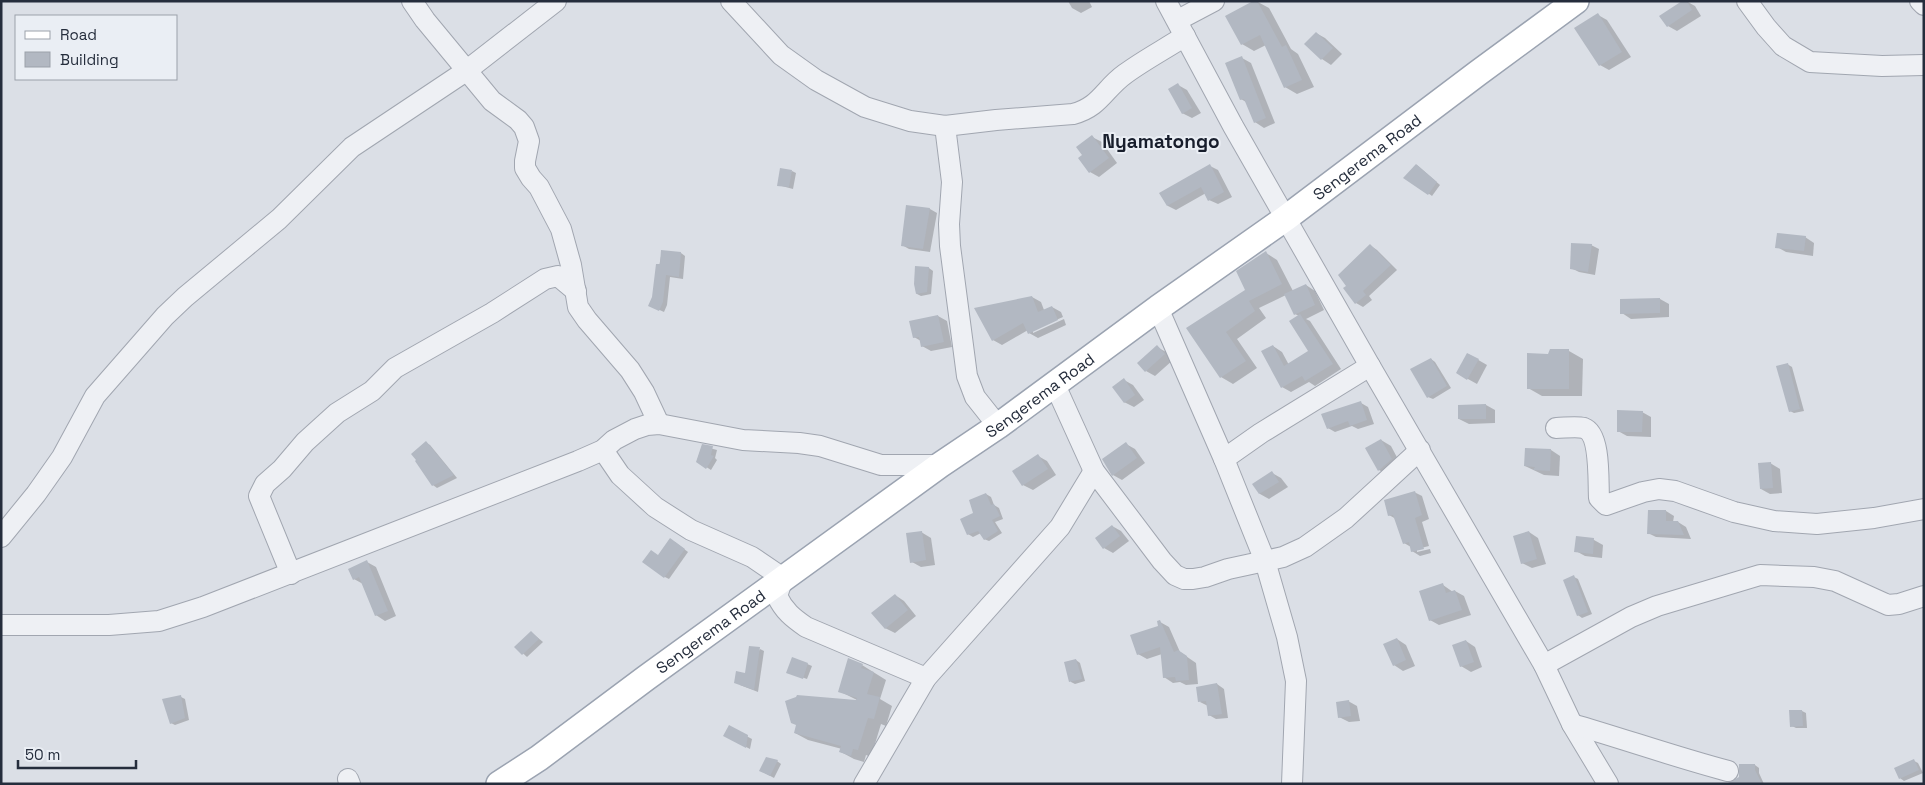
<svg xmlns="http://www.w3.org/2000/svg" width="1925" height="785" font-family="'Space Grotesk',sans-serif">
<style>
.shadow{fill:#0003}
.building{fill:#b2b8c2}
.lines{fill:none;stroke-linecap:round;stroke-linejoin:round}
.minor-casing{stroke:#a1a6b0;stroke-width:22}
.major-casing{stroke:#9ba3b1;stroke-width:28}
.minor{stroke:#eef0f4;stroke-width:20}
.major{stroke:#fff;stroke-width:25}
.labels{text-anchor:middle;stroke-width:4;stroke-linejoin:round;paint-order:stroke}
.street-label{font-size:16px;fill:#252d3c;stroke:#eaeef4}
.quarter-label{font-size:19px;font-weight:bold;fill:#181e2c;stroke:#eaeef4}
</style>
<rect width="100%" height="100%" fill="#dbdfe6"/>
<!-- shadow -->
<g class="shadow">
<path d="M1068,1H1089L1092,7L1081,13L1072,8Z"/>
<path d="M1256,1L1269,8L1291,49L1298,54L1314,87L1297,94L1285,87L1266,45L1254,51L1242,44Z"/>
<path d="M1686,1L1695,6L1701,16L1677,31L1668,26Z"/>
<path d="M1598,15L1607,20L1631,57L1609,70L1600,65Z"/>
<path d="M1316,33L1325,38L1342,54L1331,65L1322,59L1306,44Z"/>
<path d="M1242,58L1251,63L1275,123L1264,128L1255,122L1246,102L1241,99Z"/>
<path d="M1178,85L1187,90L1201,113L1192,118L1182,113Z"/>
<path d="M1092,137L1102,142L1117,163L1099,177L1090,172Z"/>
<path d="M1417,165L1440,185L1432,196L1428,193Z"/>
<path d="M1210,166L1218,170L1232,197L1218,204L1209,200L1206,193L1176,210L1168,206L1161,193Z"/>
<path d="M792,171L796,173L793,189L778,185Z"/>
<path d="M907,206L930,209L937,213L930,252L909,249L902,245Z"/>
<path d="M1805,237L1814,243L1813,256L1786,252L1777,247Z"/>
<path d="M1591,245L1599,249L1595,275L1579,272L1571,268Z"/>
<path d="M1371,246L1377,250L1397,270L1369,296L1372,300L1363,307L1356,303Z"/>
<path d="M662,251L681,253L685,256L683,279L670,277L667,305L664,312L653,307V298Z"/>
<path d="M1266,253L1277,260L1293,291L1306,285L1315,291L1324,310L1306,319L1310,321L1341,369L1315,386L1309,382L1291,392L1282,387L1273,346L1282,352L1289,365L1310,351L1299,316L1295,314L1286,295L1259,308L1266,318L1237,339L1257,368L1233,384L1221,377L1188,328L1247,290Z"/>
<path d="M916,267L929,268L933,271L931,294L921,296L917,294Z"/>
<path d="M1032,297L1041,302L1044,310L1052,307L1061,312L1063,317L1033,330V333L1064,319L1066,325L1038,338L1029,333L1028,330L1002,345L993,340Z"/>
<path d="M1660,299L1669,304V317L1631,319L1622,313Z"/>
<path d="M938,316L947,321L952,347L931,351L922,346L921,341L914,337Z"/>
<path d="M1157,347L1166,352L1173,360L1155,376L1146,371Z"/>
<path d="M1569,351L1583,359L1582,396H1542L1528,388L1549,355Z"/>
<path d="M1468,354L1487,365L1477,384L1457,373Z"/>
<path d="M1431,359L1435,362L1451,388L1433,399L1428,397Z"/>
<path d="M1787,364L1792,367L1804,411L1794,413L1790,411Z"/>
<path d="M1124,380L1133,385L1144,400L1134,407L1124,402Z"/>
<path d="M1361,403L1368,407L1374,424L1358,429L1352,426L1335,432L1328,428Z"/>
<path d="M1486,405L1495,410V423L1469,424L1459,419Z"/>
<path d="M1642,412L1651,417V437L1627,436L1618,431Z"/>
<path d="M1381,440L1391,446L1401,465L1388,475L1379,470Z"/>
<path d="M426,443L430,445L457,478L437,488L433,485Z"/>
<path d="M1126,444L1135,449L1145,463L1122,480L1113,475Z"/>
<path d="M702,446L717,450L715,458L717,460L711,470L697,461Z"/>
<path d="M1526,449L1551,450L1560,456L1559,476L1544,475L1525,466Z"/>
<path d="M1038,456L1047,461L1056,475L1033,490L1023,485Z"/>
<path d="M1770,463L1780,469L1782,493L1770,494L1761,489Z"/>
<path d="M1272,473L1281,478L1288,487L1269,499L1260,494L1254,484Z"/>
<path d="M1414,492L1422,496L1429,519L1422,522L1429,546L1417,549V552L1430,549L1431,553L1420,556L1412,551L1411,547L1404,543L1396,519L1389,515Z"/>
<path d="M986,494L991,497L994,505L999,508L1003,519L995,522L1002,533L989,541L984,539L981,533L973,537L968,534L975,513Z"/>
<path d="M1666,511L1674,516L1673,522H1678L1686,527L1691,539L1656,537L1648,533Z"/>
<path d="M1112,526L1121,531L1129,541L1113,553L1104,548Z"/>
<path d="M921,532L931,538L935,565L921,567L912,562Z"/>
<path d="M1529,532L1538,538L1546,564L1532,568L1522,563Z"/>
<path d="M1578,538L1594,540L1603,545L1602,558L1585,556L1576,551Z"/>
<path d="M675,542L688,552L669,579L665,577L659,557Z"/>
<path d="M367,562L376,567L396,616L385,621L376,615L363,584L354,579Z"/>
<path d="M1574,577L1578,579L1592,614L1582,618L1578,615Z"/>
<path d="M1443,585L1453,592L1455,591L1464,596L1471,615L1439,625L1430,620Z"/>
<path d="M895,595L904,601L916,616L895,633L885,628Z"/>
<path d="M1160,622L1169,627L1180,652L1196,663L1198,684L1186,685L1180,682L1173,683L1164,677L1162,654L1147,659L1138,654L1159,627Z"/>
<path d="M531,632L543,642L527,657L516,647Z"/>
<path d="M1397,639L1406,645L1415,666L1403,671L1394,665Z"/>
<path d="M1466,641L1475,647L1482,667L1471,672L1461,666Z"/>
<path d="M760,649L764,651L758,692L740,685Z"/>
<path d="M793,658L812,666L807,679L790,673Z"/>
<path d="M1076,660L1080,663L1085,681L1075,684L1071,682L1065,663Z"/>
<path d="M862,665L886,680L880,699L892,706L886,726L881,724L871,757L866,755L864,762L854,759L841,752L842,749L808,740L795,733L859,701L839,691Z"/>
<path d="M1217,684L1224,689L1228,718L1216,719L1209,715L1208,706L1200,702Z"/>
<path d="M181,697L185,699L189,720L175,725L171,723Z"/>
<path d="M1348,701L1357,706L1360,721L1349,722L1339,717Z"/>
<path d="M1802,711L1806,713L1807,728H1796L1792,726Z"/>
<path d="M729,727L752,739L750,749L725,736Z"/>
<path d="M777,761L781,764L774,778L761,771Z"/>
<path d="M1914,761L1918,763L1923,773L1904,781L1900,778Z"/>
<path d="M1755,765L1759,768V773L1764,784H1741Z"/>
</g>
<!-- building -->
<g class="building">
<path d="M1253,1H1257L1282,47L1286,45L1302,80L1284,88L1260,35L1241,45L1225,16Z"/>
<path d="M1682,1H1687L1692,10L1667,27L1659,16Z"/>
<path d="M1598,13L1622,52L1599,66L1574,28Z"/>
<path d="M1316,32L1333,48L1321,60L1304,44Z"/>
<path d="M1242,56L1266,118L1254,123L1244,99L1240,100L1225,63Z"/>
<path d="M1178,83L1192,108L1182,114L1168,89Z"/>
<path d="M1092,135L1109,158L1089,173L1078,158L1082,155L1076,147Z"/>
<path d="M1210,164L1224,192L1208,201L1201,187L1167,206L1159,193Z"/>
<path d="M1416,164L1437,182L1428,195L1403,178Z"/>
<path d="M780,168L792,170L789,187L777,186Z"/>
<path d="M906,205L930,208L923,249L901,246Z"/>
<path d="M1777,233L1806,236L1804,251L1775,248Z"/>
<path d="M1571,243L1592,244L1588,272L1570,269Z"/>
<path d="M1370,244L1391,265L1363,291L1366,295L1355,304L1343,288L1346,286L1338,275Z"/>
<path d="M661,250L681,252L679,277L666,275L663,302L659,311L648,306L652,297L656,264H660Z"/>
<path d="M1266,251L1282,284L1249,301L1255,311L1226,332L1246,361L1220,378L1186,328L1245,290L1236,271Z"/>
<path d="M915,266L929,267L927,292L916,294L914,284Z"/>
<path d="M1306,284L1315,305L1294,315L1284,294Z"/>
<path d="M1032,296L1038,312L1052,306L1058,320L1028,334L1023,323L992,341L974,308Z"/>
<path d="M1660,298V313L1620,314V299Z"/>
<path d="M1300,314L1333,364L1305,381L1302,376L1281,388L1261,351L1273,345L1284,366L1308,351L1289,321Z"/>
<path d="M938,315L944,342L921,347L919,337L913,338L909,321Z"/>
<path d="M1157,345L1165,354L1145,372L1137,363Z"/>
<path d="M1550,349H1569V389H1527V353L1548,354Z"/>
<path d="M1467,353L1479,359L1467,380L1456,373Z"/>
<path d="M1431,358L1447,386L1427,398L1410,369Z"/>
<path d="M1788,363L1800,409L1789,412L1776,366Z"/>
<path d="M1124,378L1135,395L1124,403L1112,387Z"/>
<path d="M1361,401L1367,420L1350,426L1348,421L1327,429L1321,414Z"/>
<path d="M1486,404V419H1458V405Z"/>
<path d="M1617,410L1643,411L1642,432H1617Z"/>
<path d="M1381,439L1392,459L1378,471L1365,448Z"/>
<path d="M426,441L454,475L432,486L415,461L416,460L411,454Z"/>
<path d="M1126,442L1137,458L1112,476L1102,459Z"/>
<path d="M702,444L713,446L711,455L714,456L706,469L696,462Z"/>
<path d="M1525,448L1551,449L1550,471L1533,470L1535,467L1524,466Z"/>
<path d="M1038,454L1048,469L1022,486L1012,471Z"/>
<path d="M1771,462L1773,488L1760,489L1758,463Z"/>
<path d="M1272,471L1279,482L1259,494L1252,484Z"/>
<path d="M1415,491L1422,515L1415,518L1424,549L1411,552L1409,542L1403,544L1393,515L1388,516L1384,500Z"/>
<path d="M986,493L991,505L994,504L1000,516L992,520L998,531L984,540L978,531L967,535L960,519L973,513L969,500Z"/>
<path d="M1648,510H1666V521H1678L1684,535L1647,534Z"/>
<path d="M1112,525L1120,536L1103,549L1095,538Z"/>
<path d="M922,531L926,560L910,563L906,533Z"/>
<path d="M1529,531L1537,559L1521,564L1513,536Z"/>
<path d="M1576,536L1594,538L1593,554L1574,552Z"/>
<path d="M670,538L685,549L664,578L642,562L651,550L658,555Z"/>
<path d="M367,560L388,611L375,616L359,577L353,580L348,569Z"/>
<path d="M1574,575L1588,612L1577,616L1563,580Z"/>
<path d="M1443,583L1446,593L1455,590L1462,610L1429,621L1419,591Z"/>
<path d="M895,594L908,610L885,629L871,613Z"/>
<path d="M1160,620L1174,652L1178,650L1187,656L1189,680L1176,681L1175,677L1163,678L1160,647L1137,655L1130,635L1158,626L1157,621Z"/>
<path d="M531,631L539,639L522,655L514,647Z"/>
<path d="M1397,638L1406,660L1393,666L1383,644Z"/>
<path d="M1466,640L1474,662L1460,667L1452,645Z"/>
<path d="M749,646L760,647L754,690L734,683L736,671L745,673Z"/>
<path d="M792,657L808,663L803,679L786,673Z"/>
<path d="M848,658L863,664L861,668L874,672L867,694L880,697L874,719L868,718L858,750L853,749L851,756L839,752L841,746L794,733L796,725L791,723L785,701L796,697L797,695L856,700L857,698L838,692Z"/>
<path d="M1076,659L1082,679L1069,682L1064,662Z"/>
<path d="M1217,683L1222,714L1208,716L1206,701L1198,702L1196,687Z"/>
<path d="M181,695L185,718L170,724L162,699Z"/>
<path d="M1349,700L1351,716L1338,718L1336,702Z"/>
<path d="M1789,710H1802L1803,726L1790,727Z"/>
<path d="M729,725L748,735L746,748L723,736Z"/>
<path d="M766,757L778,760L770,776L759,771Z"/>
<path d="M1914,759L1919,770L1899,779L1894,768Z"/>
<path d="M1739,764H1755V770L1762,784H1726L1739,777Z"/>
</g>
<g class="lines">
<defs>
<g id="minor">
<path d="M412,1L425,20L492,101L518,120L524,127L529,141L525,161V168L531,178L539,187L561,229L571,265L578,307L587,320L630,370L644,392L659,424"/>
<path d="M731,1L781,55L816,80L865,107L910,121L945,126L996,120L1073,114C1100,107 1104,89 1125,74C1144,60 1165,49 1185,36"/>
<path d="M1166,1L1233,126L1370,366L1544,665L1572,724L1608,784"/>
<path d="M1747,1L1766,27L1783,46L1810,62L1882,66L1924,65"/>
<path d="M1920,1L1924,5"/>
<path d="M1178,20L1214,1"/>
<path d="M945,126L952,182L949,224L950,246L967,376L975,397L998,426"/>
<path d="M1158,308L1224,459L1265,561L1287,637L1296,681L1292,784"/>
<path d="M1055,385L1094,471L1162,561L1175,575L1184,579H1193L1205,577L1228,569L1265,561L1283,557L1305,547L1346,518L1420,450"/>
<path d="M1556,428C1564,428 1576,426 1584,428C1601,434 1598,482 1599,498L1606,505L1643,492L1659,489L1675,491L1734,512L1774,521L1817,524L1874,518L1924,509"/>
<path d="M603,450L620,475L655,507L691,530L752,557L783,578L777,596C784,611 793,618 806,627L926,678"/>
<path d="M1224,459L1261,433L1370,366"/>
<path d="M1,537L36,494L62,457L95,396L165,316L185,297L279,219L352,147L466,71L556,1"/>
<path d="M291,574L259,496L265,484L282,469L305,442L337,413L372,391L395,368L492,313L545,279L558,276L576,291"/>
<path d="M1,625H109L159,621L203,607L578,461L603,450L614,440L635,429L647,425L659,424L743,440L799,443L820,446L881,465H940"/>
<path d="M1544,665L1631,617L1657,606L1760,575L1814,577L1835,581L1888,605L1899,604L1924,596"/>
<path d="M1572,724C1624,739 1675,757 1728,771"/>
<path d="M348,779L350,784"/>
<path d="M864,784L926,678L1060,527L1094,471"/>
</g>
<g id="major">
<path id="s1" d="M499,784L539,758L646,678L940,465L998,426L1158,308L1286,218L1478,73L1576,1"/>
</g>
</defs>
<!-- minor casing -->
<use href="#minor" class="minor-casing"/>
<!-- major casing -->
<use href="#major" class="major-casing"/>
<!-- minor -->
<use href="#minor" class="minor"/>
<!-- major -->
<use href="#major" class="major"/>
</g>
<g class="labels">
<!-- street labels -->
<g class="street-label">
<text dy="6" stroke="none"><textPath href="#s1" startOffset="1071">Sengerema Road</textPath></text>
<text dy="6" stroke="none"><textPath href="#s1" startOffset="666">Sengerema Road</textPath></text>
<text dy="6" stroke="none"><textPath href="#s1" startOffset="261">Sengerema Road</textPath></text>
</g>
<!-- quarter labels -->
<g class="quarter-label">
<text x="1161" y="148">Nyamatongo</text>
</g>
</g>
<!-- border -->
<rect width="1925" height="785" fill="none" stroke="#252d3c" stroke-width="5"/>
<!-- legend -->
<rect x="15" y="15" width="162" height="65" fill="#eaeef4" stroke="#9ba1aa"/>
<rect x="25" y="31" width="25" height="8" fill="#ffffff" stroke="#9ba1aa"/>
<text x="60" y="40" font-size="15" fill="#252d3c">Road</text>
<rect x="25" y="52" width="25" height="15" fill="#b2b8c2" stroke="#9ba1aa"/>
<text x="60" y="65" font-size="15" fill="#252d3c">Building</text>
<!-- scale -->
<path d="M18 760v8h118v-8" fill="none" stroke="#252d3c" stroke-width="2.5"/>
<text x="25" y="760" font-size="15" fill="#252d3c" stroke="#eaeef4" stroke-width="4" paint-order="stroke">50 m</text>
</svg>
